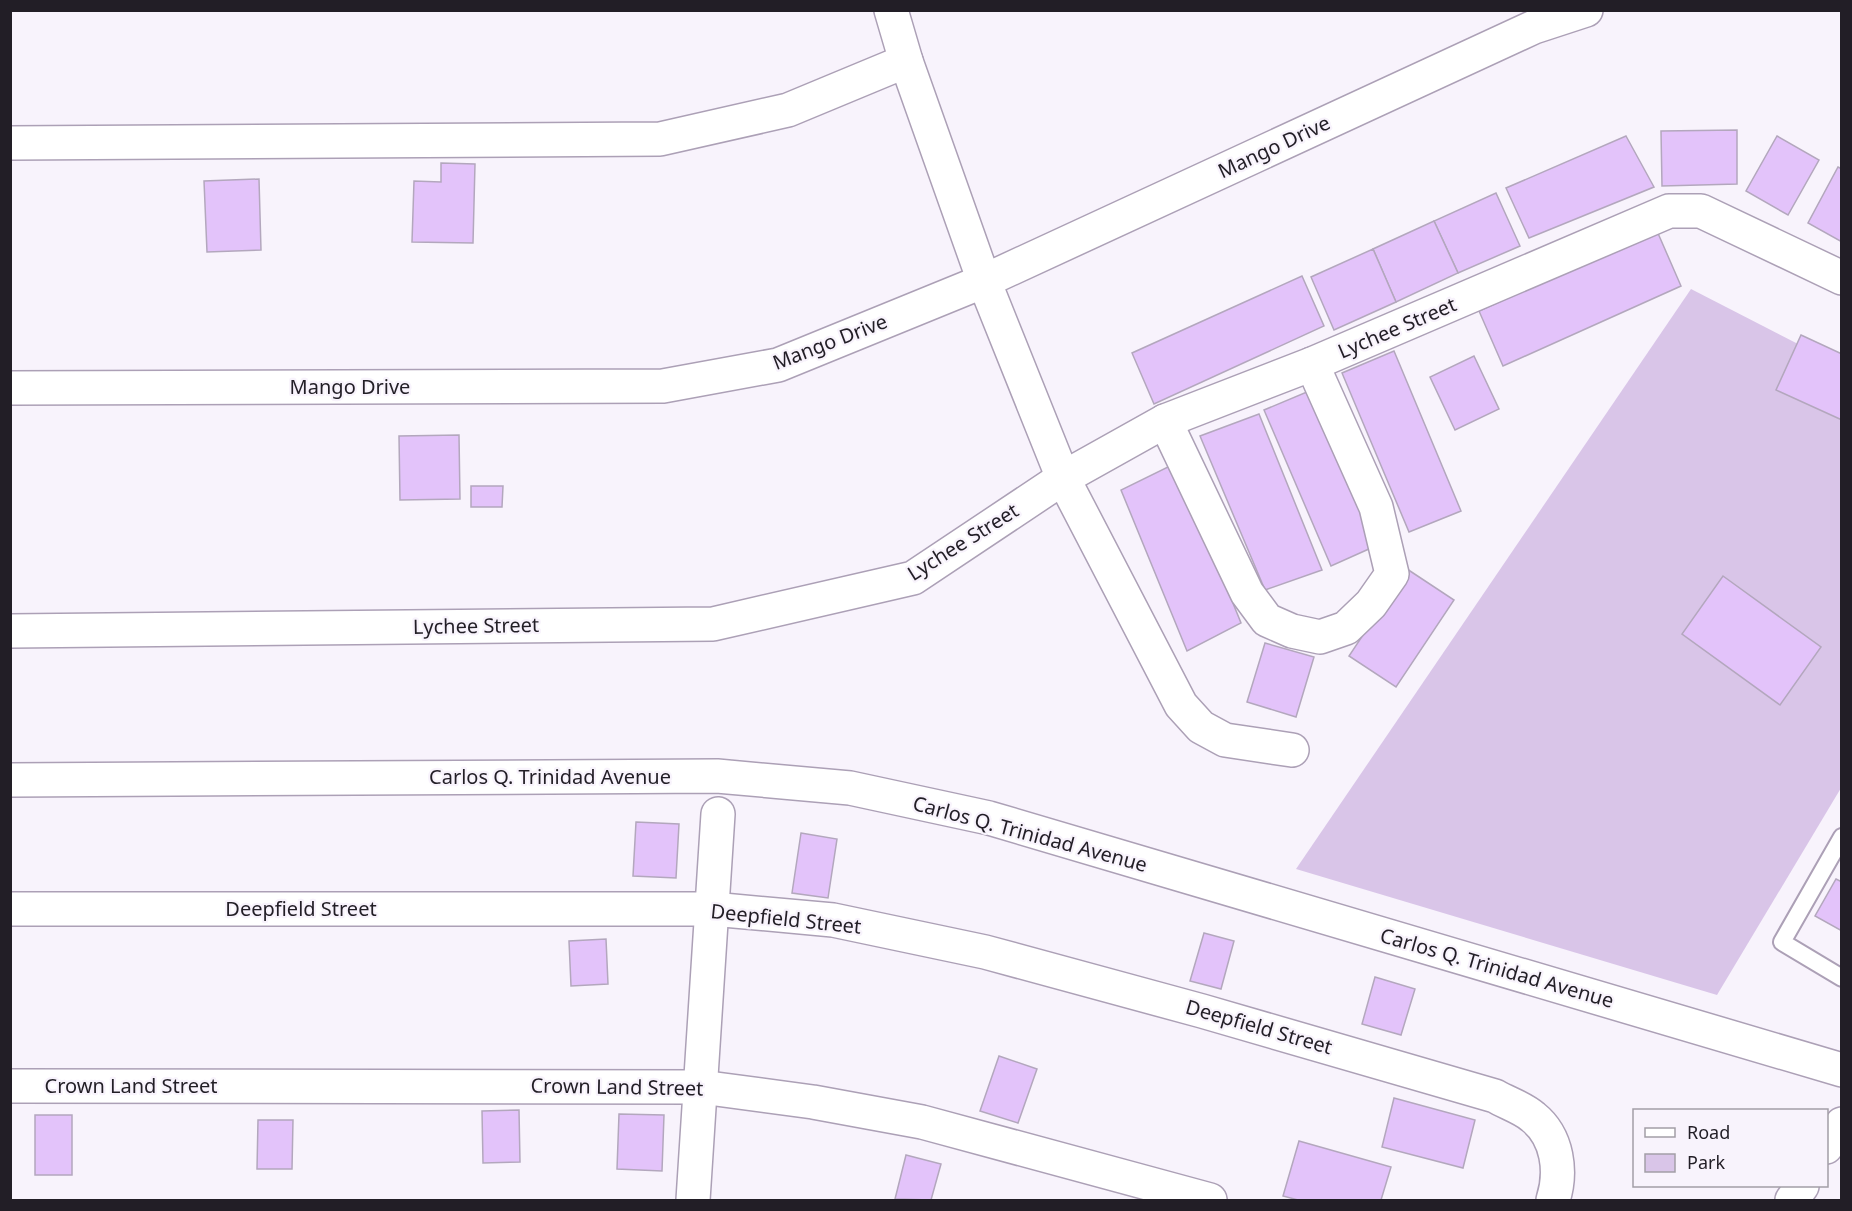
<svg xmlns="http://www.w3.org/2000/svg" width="1852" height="1211" font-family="'Noto Sans',sans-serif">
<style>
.green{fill:#d9c5e8}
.building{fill:#e3c3fa;stroke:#b3a7bd;stroke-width:1.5}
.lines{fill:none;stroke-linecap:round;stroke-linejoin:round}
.lane-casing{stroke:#aca0b6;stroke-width:20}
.street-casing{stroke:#aca0b6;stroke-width:36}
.secondary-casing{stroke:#aca0b6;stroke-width:36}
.lane{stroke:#fff;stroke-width:16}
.street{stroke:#fff;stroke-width:33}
.secondary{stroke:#fff;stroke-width:33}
.labels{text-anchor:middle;stroke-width:4.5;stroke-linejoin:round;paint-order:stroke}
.street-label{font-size:20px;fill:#221e26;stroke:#f8f3fc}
</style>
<rect width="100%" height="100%" fill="#f8f3fc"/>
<!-- green -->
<path class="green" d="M1691,289L1841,366V788L1717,995L1296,869Z"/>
<!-- building -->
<g class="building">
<path d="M1737,130V184L1662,186L1661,131Z"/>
<path d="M1626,136L1654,187L1529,238L1506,188Z"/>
<path d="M1777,136L1819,160L1788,215L1746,191Z"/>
<path d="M441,163L475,164L473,243L412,242L414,181L441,182Z"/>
<path d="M1838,167L1842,169V242L1808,223Z"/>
<path d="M259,179L261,250L207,252L204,181Z"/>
<path d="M1496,193L1520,246L1458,273L1434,221Z"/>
<path d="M1434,221L1458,273L1396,302L1373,249Z"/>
<path d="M1657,231L1681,286L1503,366L1479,311Z"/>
<path d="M1373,249L1396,302L1334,330L1311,277Z"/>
<path d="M1302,276L1324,326L1154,404L1132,353Z"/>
<path d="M1801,335L1842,354V420L1776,390Z"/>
<path d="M1394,351L1461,511L1409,532L1342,373Z"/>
<path d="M1474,356L1499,409L1455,430L1430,377Z"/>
<path d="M1314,389L1380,544L1331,566L1264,410Z"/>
<path d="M1259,414L1322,570L1265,590L1200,436Z"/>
<path d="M459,435L460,499L400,500L399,436Z"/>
<path d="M1176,463L1241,623L1187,651L1121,490Z"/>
<path d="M471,486H503L502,507H471Z"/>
<path d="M1407,569L1454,600L1396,687L1349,656Z"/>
<path d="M1723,576L1821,647L1780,705L1682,634Z"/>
<path d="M1265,643L1314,657L1296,717L1247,702Z"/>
<path d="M636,822L679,824L676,878L633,876Z"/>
<path d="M801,833L837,839L828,898L792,893Z"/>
<path d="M1836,879L1842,882V931L1815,916Z"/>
<path d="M1204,933L1234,941L1221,989L1190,981Z"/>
<path d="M606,939L608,984L571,986L569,941Z"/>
<path d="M1375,977L1415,989L1401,1035L1362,1024Z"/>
<path d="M999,1056L1037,1069L1018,1123L980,1111Z"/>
<path d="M1394,1098L1475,1120L1463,1168L1382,1147Z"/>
<path d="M519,1110L520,1162L483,1163L482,1111Z"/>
<path d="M619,1114L664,1115L662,1171L617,1169Z"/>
<rect x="35" y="1115" width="37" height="60"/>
<path d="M258,1120H293L292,1169H257Z"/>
<path d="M1299,1141L1391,1167L1381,1200H1298L1283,1196Z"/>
<path d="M906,1155L941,1164L931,1200L895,1199Z"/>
</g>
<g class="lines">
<defs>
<path id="lane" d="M1842,837L1782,942L1842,978"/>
<g id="street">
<path d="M891,10L906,61L984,281L1063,478L1181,705L1201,727L1225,740L1292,750"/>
<path d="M10,143L660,139L788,110L906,61"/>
<path d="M10,388L663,386L778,365L984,281L1534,27L1586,10"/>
<path d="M1165,421L1247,593L1267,620L1292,631L1320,637L1346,628L1371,604L1392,574L1376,507L1312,364"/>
<path d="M10,631L713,624L913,578L1063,478L1165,421L1312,364L1669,211H1701L1842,278"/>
<path d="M10,909H712L833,920L985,952L1202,1011L1495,1096C1507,1103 1523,1108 1533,1117C1558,1137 1562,1172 1553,1200"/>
<path d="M10,1086L701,1087L813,1102L922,1122L1210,1200"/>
<path d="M693,1200L718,814"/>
</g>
<g id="secondary">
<path d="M10,780L717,776L850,788L989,818L1842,1070"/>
<path d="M1826,1147L1842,1124"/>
<path d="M1792,1200L1802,1186"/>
</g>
</defs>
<!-- lane casing -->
<use href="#lane" class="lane-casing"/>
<!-- street casing -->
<use href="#street" class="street-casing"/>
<!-- secondary casing -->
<use href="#secondary" class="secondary-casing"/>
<!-- lane -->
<use href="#lane" class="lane"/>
<!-- street -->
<use href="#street" class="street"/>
<!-- secondary -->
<use href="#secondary" class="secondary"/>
</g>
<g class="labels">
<!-- street labels -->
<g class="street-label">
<text transform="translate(1274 147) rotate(-25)" y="7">Mango Drive</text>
<text transform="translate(1397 328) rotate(-23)" y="7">Lychee Street</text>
<text transform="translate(830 342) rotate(-21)" y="7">Mango Drive</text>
<text x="350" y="394">Mango Drive</text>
<text transform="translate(963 542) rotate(-32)" y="7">Lychee Street</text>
<text transform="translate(476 626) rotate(-1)" y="7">Lychee Street</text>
<text x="550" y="784">Carlos Q. Trinidad Avenue</text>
<text transform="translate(1030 834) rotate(15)" y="7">Carlos Q. Trinidad Avenue</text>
<text x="301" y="916">Deepfield Street</text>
<text transform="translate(786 919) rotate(6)" y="7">Deepfield Street</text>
<text transform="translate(1497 968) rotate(16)" y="7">Carlos Q. Trinidad Avenue</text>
<text transform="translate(1259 1027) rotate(16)" y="7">Deepfield Street</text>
<text x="131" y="1093">Crown Land Street</text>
<text transform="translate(617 1087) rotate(1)" y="7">Crown Land Street</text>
</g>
</g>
<!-- border -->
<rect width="1852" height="1211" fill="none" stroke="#221e26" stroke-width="24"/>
<!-- legend -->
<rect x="1633" y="1109" width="195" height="78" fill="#f8f3fc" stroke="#a29ea6" stroke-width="1.5"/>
<rect x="1645" y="1128" width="30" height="9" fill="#ffffff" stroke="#a29ea6" stroke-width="1.5"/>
<text x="1687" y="1139" font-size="18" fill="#221e26">Road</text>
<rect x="1645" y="1154" width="30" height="18" fill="#d9c5e8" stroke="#a29ea6" stroke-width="1.5"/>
<text x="1687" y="1169" font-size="18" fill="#221e26">Park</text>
</svg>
